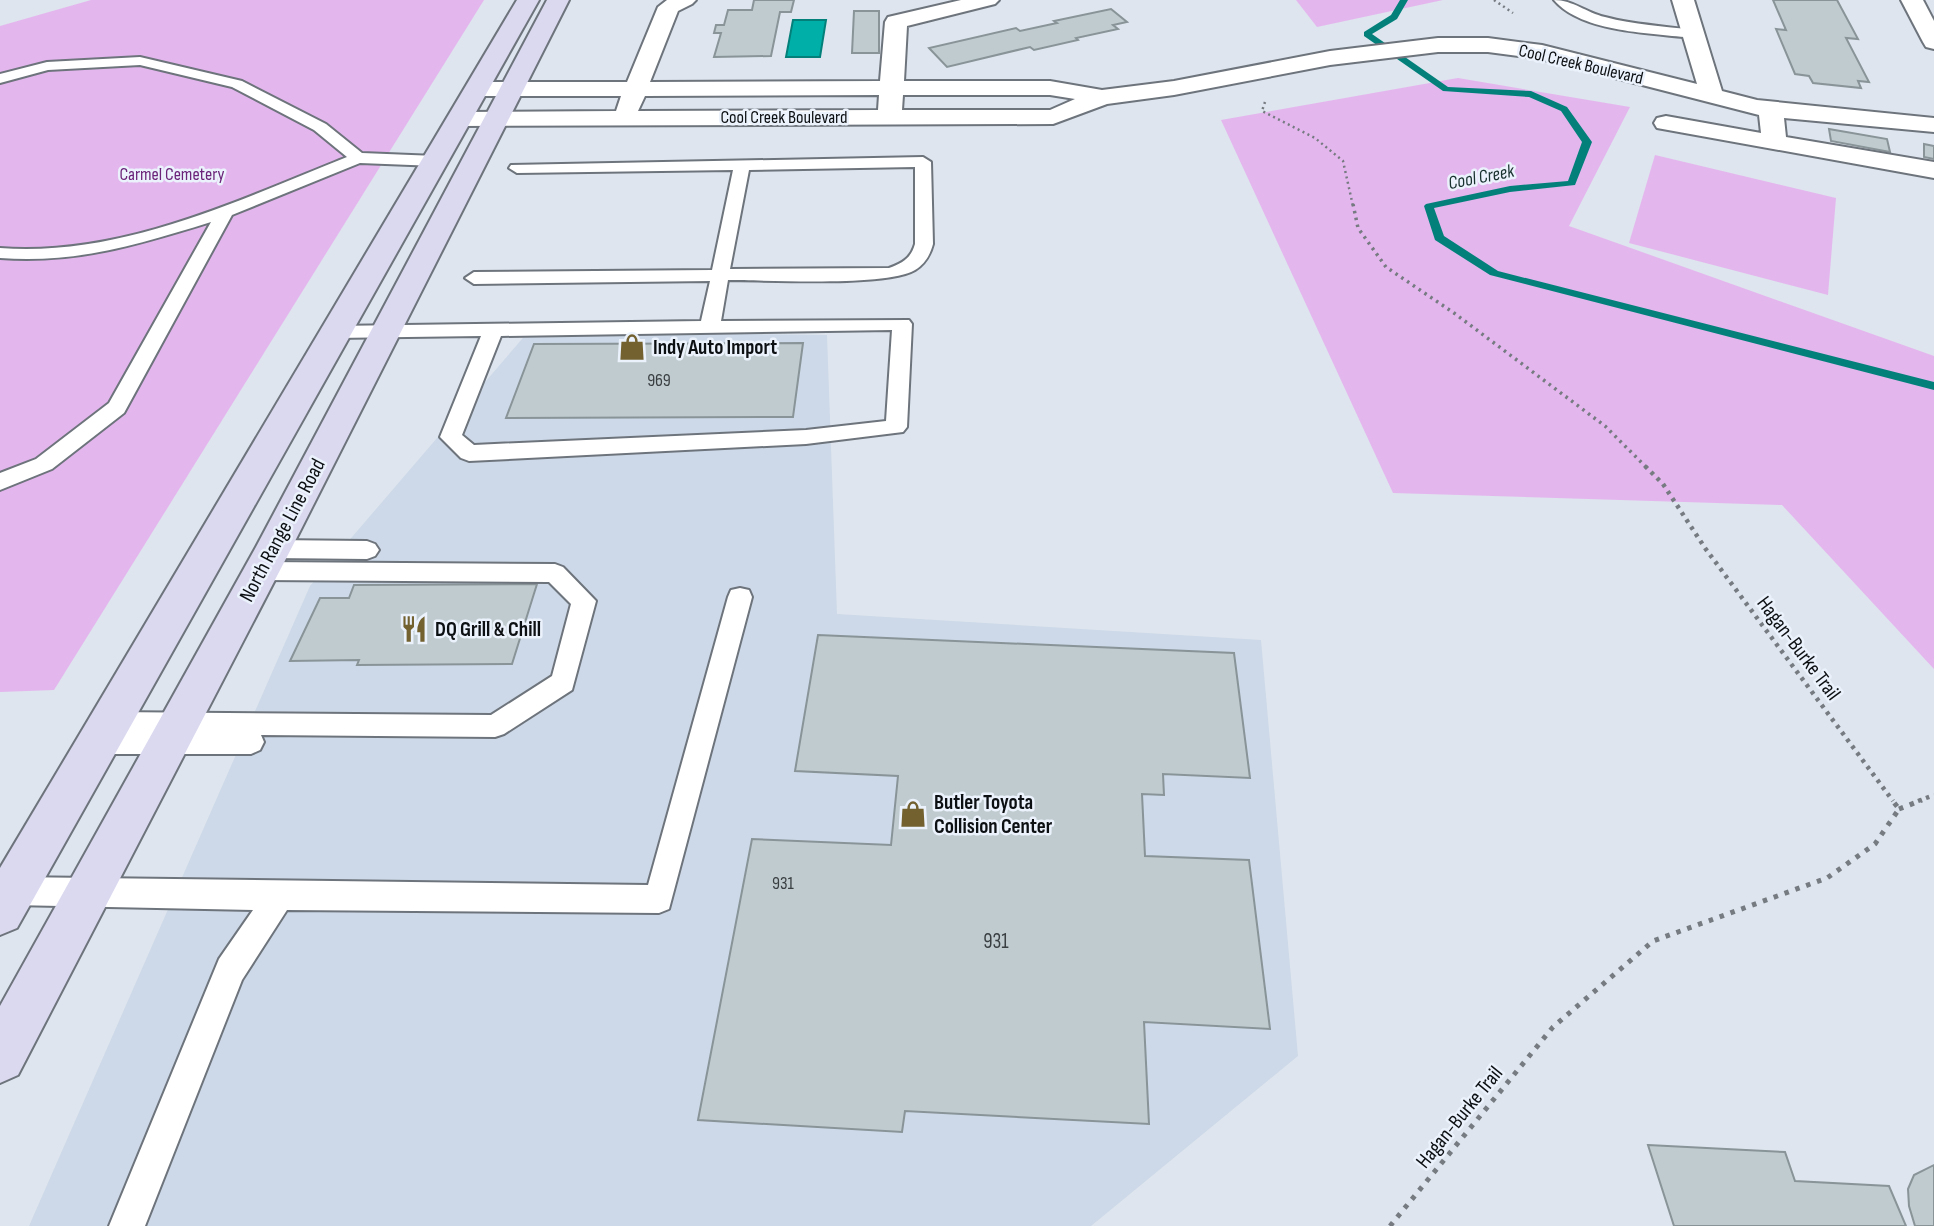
<svg xmlns="http://www.w3.org/2000/svg" width="1934" height="1226" font-family="'Sofia Sans Condensed',sans-serif">
<style>
.built{fill:#cdd9e8}
.green{fill:#e4b6ee}
.water{fill:#00b0a8;stroke:#04807b;stroke-width:2}
.lines{fill:none;stroke-linecap:round;stroke-linejoin:round}
.stream{fill:#04807b;fill-rule:evenodd}
.building{fill:#bfcbcf;stroke:#889498;stroke-width:2}
.service-casing{stroke:#6e747c;stroke-width:4}
.minor-casing{stroke:#6e747c;stroke-width:4}
.secondary-casing{stroke:#6e747c;stroke-width:4}
.path-far3{stroke:#767b81;stroke-width:2.5;stroke-dasharray:2 3.5;stroke-linecap:butt}
.path-far2{stroke:#767b81;stroke-width:3.5;stroke-dasharray:2.5 4.5;stroke-linecap:butt}
.path-far1{stroke:#767b81;stroke-width:4.5;stroke-dasharray:3.5 5;stroke-linecap:butt}
.path{stroke:#767b81;stroke-width:5;stroke-dasharray:4.5 7;stroke-linecap:butt}
.service{fill:#fff;fill-rule:evenodd}
.minor{fill:#fff;fill-rule:evenodd}
.secondary{fill:#dbd9f0;fill-rule:evenodd}
.labels{text-anchor:middle;stroke-width:5;stroke-linejoin:round;paint-order:stroke}
.far-street-label{font-size:18px;fill:#0d1013;stroke:#ebf2fc}
.far-park-label{font-size:18px;fill:#6b2479;stroke:#ebf2fc}
.number-label{font-size:18px;fill:#3a3f42}
.far-water-label{font-size:19px;font-style:italic;fill:#19312f;stroke:#ebf2fc}
.poi-label{font-size:21px;font-weight:bold;fill:#0d1013;stroke:#ebf2fc;text-anchor:start}
.street-label{font-size:21px;fill:#0d1013;stroke:#ebf2fc}
.near-number-label{font-size:21px;fill:#3a3f42}
</style>
<rect width="100%" height="100%" fill="#dee5ee"/>
<!-- built -->
<path class="built" d="M528,332L827,335L837,614L1261,640L1298,1056L1091,1226H29L310,586Z"/>
<!-- green -->
<g class="green">
<path d="M91,0H484L54,690L0,692V26Z"/>
<path d="M1296,0H1443L1317,27Z"/>
<path d="M1458,78L1630,107L1569,226L1934,356V669L1782,505L1393,493L1221,120Z"/>
<path d="M1655,155L1836,198L1828,295L1629,243Z"/>
</g>
<!-- water -->
<path class="water" d="M793,20H826L820,57H786Z"/>
<g class="lines">
<!-- stream -->
<path class="stream" d="M1400,0H1408L1397,19L1372,34L1448,87L1531,91L1567,107L1592,142L1575,185L1510,192L1434,208L1444,236L1498,271L1934,382V390L1490,275L1435,240L1424,206L1426,204L1510,186L1568,181L1582,142L1561,111L1529,97L1443,91L1364,36V32L1391,15Z"/>
</g>
<!-- building -->
<g class="building">
<path d="M754,0H794L791,12H780L771,56L714,57L721,33H714L716,25H724L728,10H752Z"/>
<path d="M1773,0H1837L1858,39L1846,38L1869,82L1858,81L1861,88L1813,83L1809,76L1795,74L1776,29L1786,30Z"/>
<path d="M1111,9L1127,22L1113,25L1118,29L1076,38L1078,40L1034,50L1030,47L947,67L929,48L1016,28L1020,31L1057,23L1054,21Z"/>
<path d="M854,11H879V53H852Z"/>
<path d="M1829,129L1887,139L1890,152L1831,141Z"/>
<path d="M1924,144L1934,146V159L1924,157Z"/>
<path d="M803,343L793,417L506,418L534,344Z"/>
<path d="M537,584L512,664L357,665L359,660L290,661L320,598H349L354,585Z"/>
<path d="M818,635L1234,653L1250,778L1163,774L1164,795L1142,794L1145,856L1249,860L1270,1029L1144,1022L1149,1124L905,1111L902,1132L698,1120L752,839L891,845L898,776L795,771Z"/>
<path d="M1648,1145L1785,1152L1795,1181L1889,1186L1906,1226H1674Z"/>
<path d="M1934,1165V1226H1915L1909,1206L1908,1189L1914,1175Z"/>
</g>
<g class="lines">
<defs>
<g id="service">
<path d="M1554,0C1573,0 1587,13 1605,17C1634,25 1664,26 1693,30L1700,34L1693,38C1653,33 1582,33 1554,0Z"/>
<path d="M140,57L242,81L326,124L362,153L436,156L444,161L436,166L360,163L232,215L124,413L52,469L0,490V473L36,459L109,403L211,222C140,244 76,264 0,258V248C121,257 237,201 347,157L314,130L232,87L140,65L48,70L0,83V74L47,62Z"/>
<path d="M923,157L931,162L933,244C930,255 925,264 915,270C886,287 768,280 728,280L721,321L909,320L912,324L907,427L903,432L806,444L469,461L461,458L440,437L481,336L334,338L327,336L324,332L327,328L334,326L701,321L710,281L474,284L465,278L474,272L712,270L733,170L517,173L509,168L511,165ZM915,167V244C911,258 903,263 889,268L730,269L749,170ZM892,330L886,421L806,430L474,445L462,435L501,336Z"/>
<path d="M273,540L367,541L375,544L379,550L375,556L367,559L273,558L265,555L261,549L265,543Z"/>
<path d="M261,562L555,564L563,567L596,601L572,690L504,734L495,737L261,735L264,742L260,750L251,754H101L92,750L88,742L92,734L100,731L97,723L101,715L110,712L491,715L552,676L571,604L549,582L261,580L253,577L249,571L253,565Z"/>
<path d="M740,588L749,590L752,597L669,909L659,913L287,910L242,980L145,1226H109L219,959L253,910L12,905L2,901V881L12,877L648,885L728,597L731,590Z"/>
</g>
<g id="minor">
<path d="M667,0H696L692,4L678,11L650,82L880,81L885,22L888,17L961,0H999L995,4L907,26L904,81H1050L1102,90L1174,81L1330,51L1438,38H1488L1542,45L1697,84L1672,0H1694L1722,91L1757,100L1934,118V132L1784,118L1786,137L1934,162V178L1657,128L1654,123L1657,118L1666,116L1761,133L1759,115L1541,59L1488,52H1438L1330,65L1174,95L1107,104L1053,124L461,126L452,124L449,119L452,114L461,112L616,111L621,96H477L469,94L465,89L469,84L477,82H627L658,7ZM879,95L878,110L638,111L645,96ZM903,95H1050L1075,99L1050,110H902Z"/>
<path d="M1901,0H1923L1934,21V49L1926,47L1923,42Z"/>
</g>
<g id="secondary">
<path d="M517,0H539L17,928L0,935V868Z"/>
<path d="M547,0H569L291,549L18,1075L0,1083V1006L256,547Z"/>
</g>
</defs>
<!-- service casing -->
<use href="#service" class="service-casing"/>
<!-- minor casing -->
<use href="#minor" class="minor-casing"/>
<!-- secondary casing -->
<use href="#secondary" class="secondary-casing"/>
<!-- path-far3 -->
<g class="path-far3">
<path d="M1494,0L1513,13"/>
<path d="M1265,102L1262,111L1315,138L1343,161L1353,206"/>
</g>
<!-- path-far2 -->
<path class="path-far2" d="M1353,204L1358,228L1386,267L1454,313L1605,426L1647,468"/>
<!-- path-far1 -->
<g class="path-far1">
<path d="M1645,466L1663,484L1705,548L1893,801"/>
<path d="M1918,801L1934,795"/>
</g>
<!-- path -->
<g class="path">
<path d="M1899,809L1922,800"/>
<path d="M1390,1226L1553,1027L1653,941L1827,878L1875,844L1899,809L1892,800"/>
</g>
<!-- service -->
<use href="#service" class="service"/>
<!-- minor -->
<use href="#minor" class="minor"/>
<!-- secondary -->
<use href="#secondary" class="secondary"/>
</g>
<!-- icons -->
<defs>
<symbol id="shop-bare" viewBox="-9 -9 18 18"><path d="M-5-2.5h2.3a2.7 3.5 0 0 1 5.4 0H5L5.5 6h-11ZM-1.5-2.5h3a1.5 2.3 0 0 0-3 0Z" fill="#73612f" stroke="#ebf2fc" stroke-width="2.5" paint-order="stroke"/></symbol>
<symbol id="restaurant-bare" viewBox="-9 -9 18 18"><path d="M-5-6h1v4h1v-4h1v4h1v-4h1v5L-1.5 .5V6h-2V.5L-5-1ZM5-6V6H3V1.5H1.5Q1.5-4 5-6Z" fill="#73612f" stroke="#ebf2fc" stroke-width="2.5" paint-order="stroke"/></symbol>
</defs>
<g fill-rule="evenodd">
<use href="#shop-bare" x="613" y="328" width="38" height="38"/>
<use href="#restaurant-bare" x="395" y="610" width="38" height="38"/>
<use href="#shop-bare" x="894" y="795" width="38" height="38"/>
</g>
<g class="labels">
<!-- far-street labels -->
<g class="far-street-label">
<text transform="translate(1581 64) rotate(13)" y="6">Cool Creek Boulevard</text>
<text x="784" y="123">Cool Creek Boulevard</text>
</g>
<!-- far-park labels -->
<g class="far-park-label">
<text x="172" y="180">Carmel Cemetery</text>
</g>
<!-- number labels -->
<g class="number-label">
<text x="659" y="386">969</text>
<text x="783" y="889">931</text>
</g>
<!-- far-water labels -->
<g class="far-water-label">
<text transform="translate(1481 176) rotate(-11)" y="7">Cool Creek</text>
</g>
<!-- poi labels -->
<g class="poi-label">
<text x="653" y="354">Indy Auto Import</text>
<text x="435" y="636">DQ Grill &amp; Chill</text>
<text x="934" y="809">Butler Toyota<tspan x="934" dy="24">Collision Center</tspan></text>
</g>
<!-- street labels -->
<g class="street-label">
<text transform="translate(282 530) rotate(-62)" y="7">North Range Line Road</text>
<text transform="translate(1799 648) rotate(53)" y="7">Hagan-Burke Trail</text>
<text transform="translate(1459 1117) rotate(-51)" y="7">Hagan-Burke Trail</text>
</g>
<!-- near-number labels -->
<g class="near-number-label">
<text x="996" y="948">931</text>
</g>
</g>
</svg>
